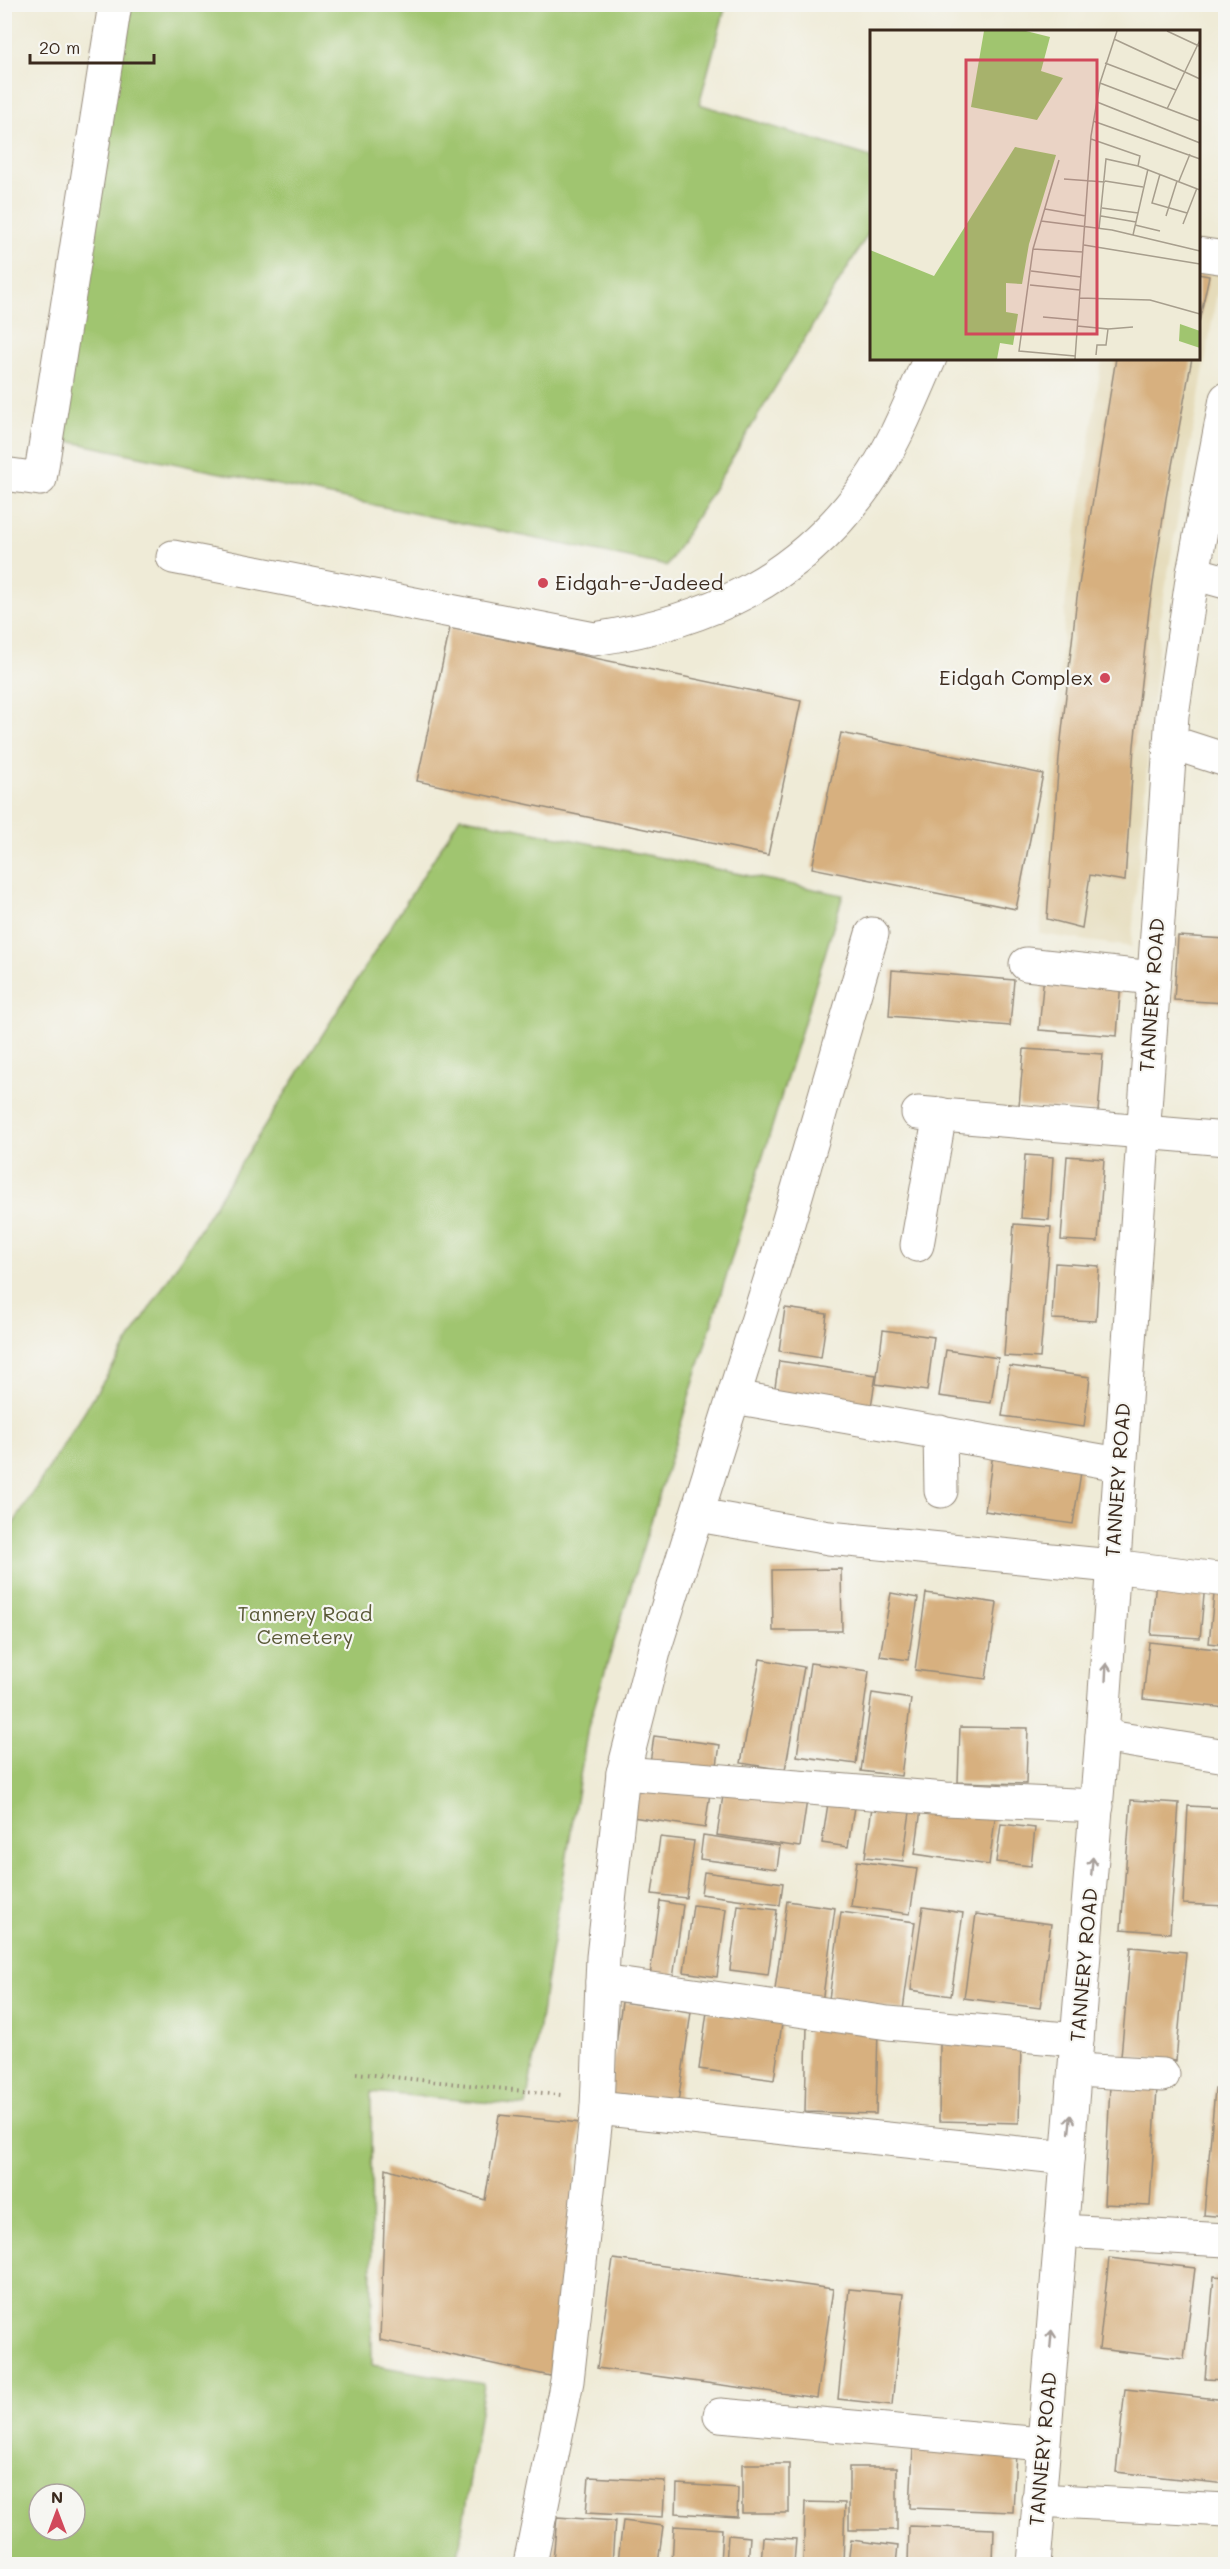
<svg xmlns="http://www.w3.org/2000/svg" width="1230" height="2569" font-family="Mali,sans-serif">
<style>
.built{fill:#e5dbba}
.green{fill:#a0c56f;stroke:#6e7846;stroke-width:1.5;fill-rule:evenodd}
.building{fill:#d7b07f}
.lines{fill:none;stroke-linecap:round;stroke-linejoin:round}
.minor-casing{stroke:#958a7a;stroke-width:35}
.major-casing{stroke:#958a7a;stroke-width:35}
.path{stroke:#958a7a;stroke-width:4;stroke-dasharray:1.5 4.5;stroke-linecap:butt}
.minor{stroke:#fff;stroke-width:33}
.major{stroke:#fff;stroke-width:33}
.oneway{stroke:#a79f9a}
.poi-dot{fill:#d1495b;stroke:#f6f6f2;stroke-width:2}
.labels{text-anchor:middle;stroke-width:4.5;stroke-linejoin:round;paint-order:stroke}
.poi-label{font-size:20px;fill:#3b2a1e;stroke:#f6f6f2;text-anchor:start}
.street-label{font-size:20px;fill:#3b2a1e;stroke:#f6f6f2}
.park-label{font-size:20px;fill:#595836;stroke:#f6f6f2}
.inset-road{fill:none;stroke:#a79e8d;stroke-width:1.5}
.view{fill:#d1495b;fill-opacity:0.15;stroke:#d1495b;stroke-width:3}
.inset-edge{fill:none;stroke:#3b2a1e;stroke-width:3}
</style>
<rect width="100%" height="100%" fill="#f6f6f2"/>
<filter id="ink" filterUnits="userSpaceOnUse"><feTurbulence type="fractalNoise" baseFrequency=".0167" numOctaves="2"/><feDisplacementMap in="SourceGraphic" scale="12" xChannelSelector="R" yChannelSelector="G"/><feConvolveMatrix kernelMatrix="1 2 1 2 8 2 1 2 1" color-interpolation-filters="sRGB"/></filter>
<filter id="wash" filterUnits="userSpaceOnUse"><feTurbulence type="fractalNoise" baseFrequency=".008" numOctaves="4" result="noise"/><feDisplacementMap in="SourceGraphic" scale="24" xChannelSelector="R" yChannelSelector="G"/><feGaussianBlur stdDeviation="1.35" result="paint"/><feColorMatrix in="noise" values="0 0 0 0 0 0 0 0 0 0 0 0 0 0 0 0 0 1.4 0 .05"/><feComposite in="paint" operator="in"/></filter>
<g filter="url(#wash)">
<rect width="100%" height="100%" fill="#efebd7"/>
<!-- built -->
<path class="built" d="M1199,241L1225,248L1161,613L1131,947L1040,934L1066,599L1102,359L1198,358Z"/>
<!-- green -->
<g class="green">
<path d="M119,5H726L699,104L871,157V229L667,566L43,436Z"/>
<path d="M460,817L843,895L588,1727L526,2106L371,2092L372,2365L484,2384L457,2564H5V1537ZM39,2494H75V2530H39Z"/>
</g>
<g id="blocks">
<!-- building -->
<g class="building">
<path d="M1198,274L1209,276L1199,322H1198Z"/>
<path d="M1116,358H1192L1166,498L1149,610L1134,746L1125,881L1090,875L1082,928L1047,919L1059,758L1077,597Z"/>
<path d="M450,628L801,701L768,855L417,781Z"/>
<path d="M841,733L1043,774L1016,909L812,868Z"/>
<path d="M1178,936L1226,939V1003L1174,1000Z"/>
<path d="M892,970L1014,980L1010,1026L889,1016Z"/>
<path d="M1044,974L1121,980L1117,1036L1039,1030Z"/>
<path d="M1024,1049L1103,1054L1098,1112L1019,1106Z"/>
<path d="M1025,1155L1053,1157L1049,1220L1021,1218Z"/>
<path d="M1067,1156L1104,1159L1098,1242L1061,1240Z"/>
<path d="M1014,1224L1051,1227L1040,1358L1004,1356Z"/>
<path d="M1055,1263L1099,1266L1096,1321L1052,1319Z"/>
<path d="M785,1308L827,1314L821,1358L779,1351Z"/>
<path d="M883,1330L934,1337L927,1391L876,1384Z"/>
<path d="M946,1350L998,1358L991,1403L939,1396Z"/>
<path d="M779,1361L876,1375L870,1413L773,1400Z"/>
<path d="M1010,1366L1090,1377L1084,1427L1002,1416Z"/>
<path d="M994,1446L1083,1459L1073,1524L985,1511Z"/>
<path d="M841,1569L842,1631H773L772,1570Z"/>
<path d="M1156,1580L1205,1584L1200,1638L1151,1635Z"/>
<path d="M1215,1585L1226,1586V1645L1209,1643Z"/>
<path d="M891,1593L918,1598L908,1660L880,1656Z"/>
<path d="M926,1593L997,1603L986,1679L915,1670Z"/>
<path d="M1149,1642L1226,1650V1708L1143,1699Z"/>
<path d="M760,1659L804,1667L785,1770L741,1763Z"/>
<path d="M810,1663L869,1671L856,1764L797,1756Z"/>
<path d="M872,1693L911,1699L901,1776L861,1771Z"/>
<path d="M960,1727L1028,1728L1026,1784L958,1782Z"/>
<path d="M654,1736L720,1745L716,1772L650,1763Z"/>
<path d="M631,1782L710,1793L705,1828L626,1816Z"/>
<path d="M724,1789L807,1800L800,1847L717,1835Z"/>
<path d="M829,1797L855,1800L848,1847L822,1843Z"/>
<path d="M873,1800L911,1805L903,1861L865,1857Z"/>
<path d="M1131,1800L1179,1803L1170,1933L1121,1929Z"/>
<path d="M922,1802L996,1812L989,1865L915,1854Z"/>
<path d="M1188,1806L1226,1808V1906L1183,1904Z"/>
<path d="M1001,1824L1035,1828L1031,1866L996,1862Z"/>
<path d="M703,1835L780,1846L777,1869L700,1859Z"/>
<path d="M660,1837L694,1841L686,1898L652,1894Z"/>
<path d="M857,1861L917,1869L910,1914L851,1906Z"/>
<path d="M704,1872L783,1883L780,1905L701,1894Z"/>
<path d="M660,1901L683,1905L673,1979L650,1976Z"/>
<path d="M787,1901L835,1908L822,2003L774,1997Z"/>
<path d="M693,1905L726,1909L717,1977L684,1972Z"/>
<path d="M738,1905L777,1910L768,1975L730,1970Z"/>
<path d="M923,1907L963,1913L951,1996L911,1990Z"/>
<path d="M841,1912L915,1922L903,2010L829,1999Z"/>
<path d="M976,1914L1051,1924L1040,2008L964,1998Z"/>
<path d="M1131,1947L1186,1952L1176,2061L1121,2056Z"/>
<path d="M622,2002L691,2012L677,2110L608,2100Z"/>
<path d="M707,2012L782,2023L774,2080L699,2069Z"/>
<path d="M807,2025L878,2027L876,2114L805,2112Z"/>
<path d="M940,2044L1021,2046L1019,2123L939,2121Z"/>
<path d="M1110,2086L1157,2088L1150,2206L1104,2204Z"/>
<path d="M1215,2089L1226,2090V2217L1204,2215Z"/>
<path d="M499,2115L581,2123L555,2377L380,2340L386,2168L485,2200Z"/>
<path d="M1109,2258L1195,2268L1184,2359L1099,2349Z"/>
<path d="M613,2259L833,2289L817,2398L597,2368Z"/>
<path d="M1214,2276L1226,2277V2380L1205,2379Z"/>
<path d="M849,2289L903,2294L892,2405L838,2399Z"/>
<path d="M1125,2389L1226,2400V2484L1116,2472Z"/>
<path d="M913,2448L1016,2452L1013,2512L910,2508Z"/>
<rect x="742" y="2464" width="47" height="49"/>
<rect x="849" y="2467" width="48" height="63"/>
<path d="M589,2477L665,2481L663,2517L586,2513Z"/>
<path d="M677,2484L738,2488L737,2517L676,2513Z"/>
<path d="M805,2502L845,2503L843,2564H803Z"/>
<path d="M557,2517L615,2521L612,2564L553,2561Z"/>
<path d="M623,2521L663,2526L658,2564L618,2561Z"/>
<path d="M674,2526L722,2529L720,2564H672Z"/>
<path d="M909,2526L994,2529L993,2564H908Z"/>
<path d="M728,2535L750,2537L748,2564H726Z"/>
<path d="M763,2537L796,2539L794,2564H761Z"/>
<path d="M851,2540L898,2546L896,2564H848Z"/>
</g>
</g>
</g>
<g filter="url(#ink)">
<use href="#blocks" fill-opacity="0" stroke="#958a7a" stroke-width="1.5"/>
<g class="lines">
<defs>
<g id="minor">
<path d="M1198,254L1226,258"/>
<path d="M4,474L40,479L115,4"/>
<path d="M173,557L594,639C707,622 799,580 867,484C894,446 911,401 930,358"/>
<path d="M1193,573L1226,582"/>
<path d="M1170,742L1226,760"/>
<path d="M1026,964L1153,978"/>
<path d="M918,1113L1226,1139"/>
<path d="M917,1245L940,1114"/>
<path d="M734,1397L1119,1464"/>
<path d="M940,1432L941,1491"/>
<path d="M698,1515L829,1538L1112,1566L1226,1580"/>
<path d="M1102,1736L1226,1756"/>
<path d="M623,1773L946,1799L1097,1806"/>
<path d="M602,1982L888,2023L1077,2040"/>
<path d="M1076,2070L1163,2075"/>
<path d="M597,2108L1067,2158"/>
<path d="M1061,2231L1226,2240"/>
<path d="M720,2415L1042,2444"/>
<path d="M1038,2500L1226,2510"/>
<path d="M530,2564L567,2381L597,2108L603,1957L623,1773L656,1644L788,1223L872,934"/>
</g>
<path id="major" d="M1034,2564L1102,1736L1172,715L1193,573L1226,399"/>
</defs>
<!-- minor casing -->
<use href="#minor" class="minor-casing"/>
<!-- major casing -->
<use href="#major" class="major-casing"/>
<!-- path -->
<path class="path" d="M356,2073L561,2095"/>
<!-- minor -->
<use href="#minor" class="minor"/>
<!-- major -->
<use href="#major" class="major"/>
</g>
<!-- one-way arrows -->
<defs><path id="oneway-shaft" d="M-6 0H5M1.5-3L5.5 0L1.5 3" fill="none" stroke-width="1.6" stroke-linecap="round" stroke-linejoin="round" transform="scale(1.5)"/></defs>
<g class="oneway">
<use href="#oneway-shaft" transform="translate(1106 1672) rotate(-87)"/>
<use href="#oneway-shaft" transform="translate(1092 1866) rotate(-85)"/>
<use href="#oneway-shaft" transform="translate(1070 2124) rotate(-84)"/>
<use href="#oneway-shaft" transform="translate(1051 2339) rotate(-85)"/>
</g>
</g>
<!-- markers -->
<g class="poi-dot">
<circle cx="543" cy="583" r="6"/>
<circle cx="1105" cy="678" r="6"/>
</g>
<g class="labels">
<!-- poi labels -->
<g class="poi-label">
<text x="555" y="590">Eidgah-e-Jadeed</text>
<text x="1093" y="685" text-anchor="end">Eidgah Complex</text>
</g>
<!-- street labels -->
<g class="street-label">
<text transform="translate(1152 995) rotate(-86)" y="7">TANNERY ROAD</text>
<text transform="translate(1118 1480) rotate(-86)" y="7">TANNERY ROAD</text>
<text transform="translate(1084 1965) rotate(-85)" y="7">TANNERY ROAD</text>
<text transform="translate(1043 2449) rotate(-85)" y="7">TANNERY ROAD</text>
</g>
<!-- park labels -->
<g class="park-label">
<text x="305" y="1621">Tannery Road<tspan x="305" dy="23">Cemetery</tspan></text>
</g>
</g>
<!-- overview -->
<g transform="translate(870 30)">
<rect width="330" height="330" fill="#efebd7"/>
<path d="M114,1H156L180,7L171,41L193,48L167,90L101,77ZM145,117L186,125L159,214L152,254L136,253V282L148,284L143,315L130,313L127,329H0V220L64,246ZM310,294L330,301V318L309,311Z" fill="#a0c56f"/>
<path class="inset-road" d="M297,1L329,16M244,9L330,49M235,33L306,60M230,53L330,91M227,72L330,113M297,79L330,10M223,91L330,129M221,109L270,126L268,136M189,130L163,219L149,321L205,326M290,144L282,173L317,183M194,149L235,152M235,151L273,157M309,151L320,124M232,178L268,183M175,179L216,186M231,186L266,192M296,186L307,151M171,191L242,200L330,221M313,194L327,158M265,195L290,201M229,199L236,129L268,136L330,160M263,205L278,139M214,215L330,234M163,219L213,222M161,241L211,247M160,255L210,260M209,268L280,270L330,284M173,287L207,290M207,296L238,299L236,315H227L226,325M238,299L263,297M205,329L221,106L230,53L247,1"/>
<path class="view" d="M96,30H227V304H96Z"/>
<rect width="330" height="330" class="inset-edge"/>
</g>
<!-- margin -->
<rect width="1230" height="2569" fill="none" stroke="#f6f6f2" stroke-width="24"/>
<!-- north arrow -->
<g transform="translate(57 2512)"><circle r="28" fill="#f6f6f2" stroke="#aba49d" stroke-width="1.5"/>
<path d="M0-4.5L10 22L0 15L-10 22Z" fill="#d1495b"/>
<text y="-9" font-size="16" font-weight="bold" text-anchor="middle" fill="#3b2a1e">N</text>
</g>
<!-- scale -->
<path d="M30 54v9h124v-9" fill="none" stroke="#3b2a1e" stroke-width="3"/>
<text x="39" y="54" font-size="18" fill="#3b2a1e" stroke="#f6f6f2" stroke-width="4.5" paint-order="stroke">20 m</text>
</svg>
